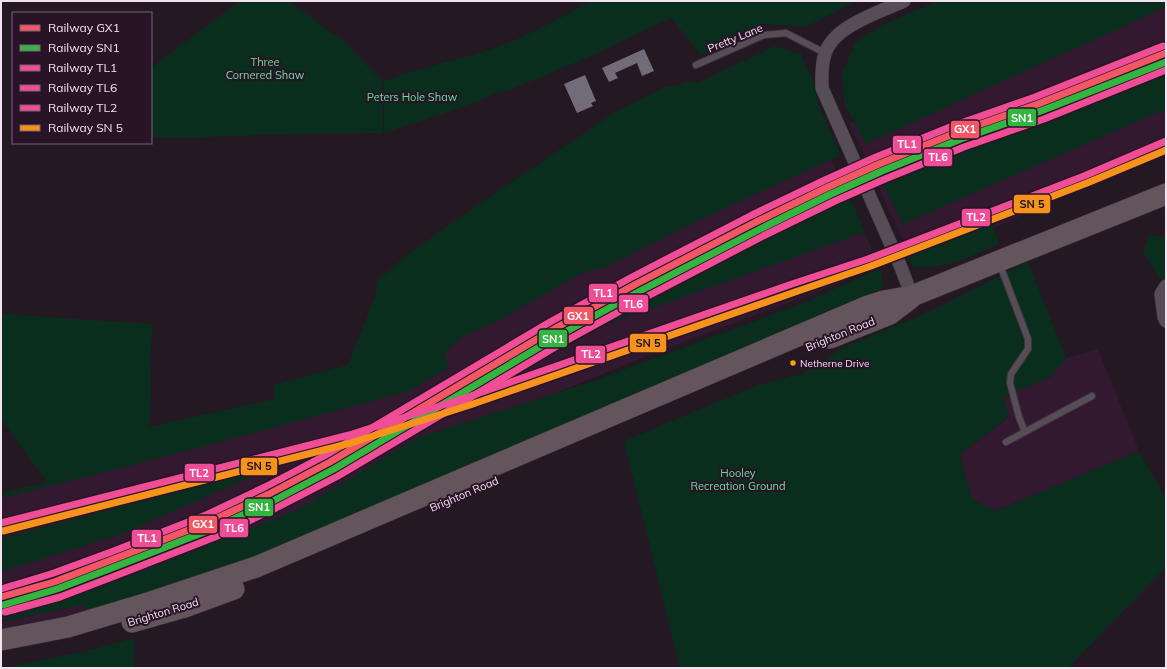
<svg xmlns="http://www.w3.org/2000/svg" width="1167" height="669" font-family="Mulish,sans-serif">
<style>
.built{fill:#321930}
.green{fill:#0a2e1d}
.building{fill:#716c77}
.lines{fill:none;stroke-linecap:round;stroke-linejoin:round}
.service-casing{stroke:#3e343d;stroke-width:8}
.minor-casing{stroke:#3e343d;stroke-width:14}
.trunk-casing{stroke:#3e343d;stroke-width:22}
.service{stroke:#564d56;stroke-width:6}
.minor{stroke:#564d56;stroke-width:13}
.trunk{stroke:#64545b;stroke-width:21}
.rail-1-casing{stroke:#291327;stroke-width:10}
.rail-2-casing{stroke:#291327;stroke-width:10}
.rail-3-casing{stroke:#291327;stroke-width:10}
.rail-4-casing{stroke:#291327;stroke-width:10}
.rail-5-casing{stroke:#291327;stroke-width:10}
.rail-6-casing{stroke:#291327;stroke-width:10}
.rail-1{stroke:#f35766;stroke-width:7}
.rail-2{stroke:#33b540;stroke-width:7}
.rail-3{stroke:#ef4e97;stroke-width:7}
.rail-4{stroke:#ef4e97;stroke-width:7}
.rail-5{stroke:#ef4e97;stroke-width:7}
.rail-6{stroke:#f7931d;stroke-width:7}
.bus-dot{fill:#f7a600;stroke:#291327;stroke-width:1.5}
.labels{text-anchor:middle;stroke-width:4;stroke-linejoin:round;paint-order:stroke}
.bus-label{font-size:10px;fill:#f2e3f0;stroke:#291327;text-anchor:start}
.street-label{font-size:11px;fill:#f2e3f0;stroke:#291327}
.park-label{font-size:11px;fill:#63e19b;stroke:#291327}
.line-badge{stroke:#291327;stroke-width:1.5}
.badge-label{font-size:11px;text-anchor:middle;font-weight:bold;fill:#fff}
.pale-badge-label{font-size:11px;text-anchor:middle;font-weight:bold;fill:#111}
</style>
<rect width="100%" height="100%" fill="#241823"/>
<!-- built -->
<g class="built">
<path d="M1135,1H1166V148L994,228L910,255L849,123Z"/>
<path d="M819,137L847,191L880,268L654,353L424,447L296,519L84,604L89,614L1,635V497L391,369Z"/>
<path d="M1098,349L1139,451L995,511L972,499L960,455L1009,417L1003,398L1052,376L1066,358Z"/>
</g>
<!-- green -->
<g class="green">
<path d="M240,1H288L304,12L343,41L382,81L383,133L290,134L181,138L151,137V68Z"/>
<path d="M590,1H856L804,28L793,26L760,24L701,55L671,18L584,59L510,90L494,94L482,100L445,113L384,133V81C418,68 454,61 489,50C524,38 558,20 590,1Z"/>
<path d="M938,1H1166V7L865,144L844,102L842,73L855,43L882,25Z"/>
<path d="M775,46L801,55L813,80L816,90L817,101L841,155L697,221L603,268L592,270L580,274L498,321L464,336L456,342L446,351L445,357L449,367L410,391L133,465L1,498V493L47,482L1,419V314L153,324L150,357L151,388L149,427L275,399L274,385L348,365L375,297L377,281L407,255L483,201L620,109L665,87L676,86L687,81L693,83L699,82Z"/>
<path d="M1166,55V109L903,224L877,173Z"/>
<path d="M847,191L865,232L546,346L804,208Z"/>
<path d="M992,222L999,244C973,256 942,270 913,267L904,251Z"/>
<path d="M1149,235L1166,237V278L1161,280L1143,252Z"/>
<path d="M1028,262L1066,358L1052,376L1003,398L1009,416L960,455L972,499L995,511L1139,451L1166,499V567L1068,668H680L624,441L758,385L791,376L801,375L842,348L931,311Z"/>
<path d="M880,268L884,288L733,352L255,561L89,614L83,605L1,622V620L112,583L297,510L419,437L591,382L801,304Z"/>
<path d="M273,467L124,533L1,572V538Z"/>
<path d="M134,638V668H3L82,652Z"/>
</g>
<!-- building -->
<g class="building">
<path d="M644,49L654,71L642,76L637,63L615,73L618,78L609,82L602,68Z"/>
<path d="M585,75L596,101L591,103L593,106L577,113L564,84Z"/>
</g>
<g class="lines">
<defs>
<g id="service">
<path d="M696,65L764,35L786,33L825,53"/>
<path d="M1000,265L1028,339V349L1011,374L1010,383L1019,417L1025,432"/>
<path d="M1006,442L1092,396"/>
</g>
<g id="minor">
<path d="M904,1C880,12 833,26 825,54C821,65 822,77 822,88L900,265L912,296"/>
<path d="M1166,286L1161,294L1164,317L1166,321"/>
</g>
<g id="trunk">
<path d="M830,338L890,314L911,298"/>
<path d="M132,622L185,607L234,589"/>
<path d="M1,640L68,627L151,602L256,567L868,306L884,301L912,296L1166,194"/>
</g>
</defs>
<!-- service casing -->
<use href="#service" class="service-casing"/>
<!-- minor casing -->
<use href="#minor" class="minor-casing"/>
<!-- trunk casing -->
<use href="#trunk" class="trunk-casing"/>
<!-- service -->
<use href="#service" class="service"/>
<!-- minor -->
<use href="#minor" class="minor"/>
<!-- trunk -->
<use href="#trunk" class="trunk"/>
<defs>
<path id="rail-1" d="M1,597L54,582L114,559L209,522L269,494L330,462L554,329L636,284L756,222L828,187L879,164L958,132L1038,104L1166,53"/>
<path id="rail-2" d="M3,605L57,589L117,566L212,529L273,501L334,469L558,336L640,291L760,229L831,194L882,171L961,139L1041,111L1166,62"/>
<path id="rail-3" d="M1,589L51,574L111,552L206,515L265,487L326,455L550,322L632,277L752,215L825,180L876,157L955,125L1035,97L1163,46"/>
<path id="rail-4" d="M5,612L60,597L120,574L215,537L276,508L338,476L562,343L644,298L763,236L835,201L885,179L964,147L1044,119L1166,70"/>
<path id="rail-5" d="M1,523L349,435L468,397L792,284L868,259L1084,176L1166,141"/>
<path id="rail-6" d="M3,531L351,443L470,405L795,292L871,266L1087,183L1166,150"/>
</defs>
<!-- rail-1 casing -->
<use href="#rail-1" class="rail-1-casing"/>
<!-- rail-2 casing -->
<use href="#rail-2" class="rail-2-casing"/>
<!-- rail-3 casing -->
<use href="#rail-3" class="rail-3-casing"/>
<!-- rail-4 casing -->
<use href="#rail-4" class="rail-4-casing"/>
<!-- rail-5 casing -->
<use href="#rail-5" class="rail-5-casing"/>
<!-- rail-6 casing -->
<use href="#rail-6" class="rail-6-casing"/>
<!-- rail-1 -->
<use href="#rail-1" class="rail-1"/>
<!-- rail-2 -->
<use href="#rail-2" class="rail-2"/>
<!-- rail-3 -->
<use href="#rail-3" class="rail-3"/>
<!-- rail-4 -->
<use href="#rail-4" class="rail-4"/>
<!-- rail-5 -->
<use href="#rail-5" class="rail-5"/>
<!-- rail-6 -->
<use href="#rail-6" class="rail-6"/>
</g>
<!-- markers -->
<circle class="bus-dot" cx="793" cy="363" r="3.5"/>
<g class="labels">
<!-- bus labels -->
<g class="bus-label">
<text x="800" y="367">Netherne Drive</text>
</g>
<!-- street labels -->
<g class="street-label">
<text transform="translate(735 38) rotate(-22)" y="4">Pretty Lane</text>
<text transform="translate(840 334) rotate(-22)" y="4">Brighton Road</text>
<text transform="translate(464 494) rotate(-23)" y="4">Brighton Road</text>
<text transform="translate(163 612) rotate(-17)" y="4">Brighton Road</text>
</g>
<!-- park labels -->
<g class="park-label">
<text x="265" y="66">Three<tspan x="265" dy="13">Cornered Shaw</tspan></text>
<text x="412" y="101">Peters Hole Shaw</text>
<text x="738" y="477">Hooley<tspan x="738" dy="13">Recreation Ground</tspan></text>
</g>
</g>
<g class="line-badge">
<rect x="1007" y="108" width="30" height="19" rx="4" fill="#33b540"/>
<rect x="950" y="120" width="30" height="19" rx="4" fill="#f35766"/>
<rect x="892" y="135" width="30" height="19" rx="4" fill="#ef4e97"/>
<rect x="923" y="148" width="30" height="19" rx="4" fill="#ef4e97"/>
<rect x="1013" y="194" width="38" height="20" rx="4" fill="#f7931d"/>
<rect x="961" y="208" width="30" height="19" rx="4" fill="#ef4e97"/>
<rect x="588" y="283" width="30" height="20" rx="4" fill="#ef4e97"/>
<rect x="618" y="294" width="31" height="19" rx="4" fill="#ef4e97"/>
<rect x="563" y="306" width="31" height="19" rx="4" fill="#f35766"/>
<rect x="538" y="329" width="30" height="19" rx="4" fill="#33b540"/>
<rect x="629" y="333" width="38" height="20" rx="4" fill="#f7931d"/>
<rect x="575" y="345" width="31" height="19" rx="4" fill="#ef4e97"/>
<rect x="240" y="457" width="38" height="19" rx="4" fill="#f7931d"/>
<rect x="184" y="463" width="31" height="19" rx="4" fill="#ef4e97"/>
<rect x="244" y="498" width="30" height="19" rx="4" fill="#33b540"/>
<rect x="188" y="515" width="30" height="19" rx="4" fill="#f35766"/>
<rect x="219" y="518" width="30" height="20" rx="4" fill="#ef4e97"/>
<rect x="131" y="529" width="31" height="19" rx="4" fill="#ef4e97"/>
</g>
<g class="badge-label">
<text x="1022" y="122">SN1</text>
<text x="965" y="133">GX1</text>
<text x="907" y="148">TL1</text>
<text x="938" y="161">TL6</text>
<text x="976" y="221">TL2</text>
<text x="603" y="297">TL1</text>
<text x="633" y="308">TL6</text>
<text x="578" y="320">GX1</text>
<text x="553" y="343">SN1</text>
<text x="591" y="358">TL2</text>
<text x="199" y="477">TL2</text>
<text x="259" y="511">SN1</text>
<text x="203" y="528">GX1</text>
<text x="234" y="532">TL6</text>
<text x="147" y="542">TL1</text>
</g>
<g class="pale-badge-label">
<text x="1032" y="208">SN 5</text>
<text x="648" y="347">SN 5</text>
<text x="259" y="470">SN 5</text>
</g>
<!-- border -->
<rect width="1167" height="669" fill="none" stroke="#f2e3f0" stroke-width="4"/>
<!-- legend -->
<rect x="12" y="12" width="140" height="132" fill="#291327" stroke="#796677"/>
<rect x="20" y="25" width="20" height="6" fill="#f35766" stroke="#796677"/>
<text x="48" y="32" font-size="12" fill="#f2e3f0">Railway GX1</text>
<rect x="20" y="45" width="20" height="6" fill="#33b540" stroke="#796677"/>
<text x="48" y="52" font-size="12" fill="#f2e3f0">Railway SN1</text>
<rect x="20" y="65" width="20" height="6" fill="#ef4e97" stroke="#796677"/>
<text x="48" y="72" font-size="12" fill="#f2e3f0">Railway TL1</text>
<rect x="20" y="85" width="20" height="6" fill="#ef4e97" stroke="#796677"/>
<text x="48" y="92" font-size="12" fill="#f2e3f0">Railway TL6</text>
<rect x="20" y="105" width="20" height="6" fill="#ef4e97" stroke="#796677"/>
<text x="48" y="112" font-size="12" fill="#f2e3f0">Railway TL2</text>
<rect x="20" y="125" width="20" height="6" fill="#f7931d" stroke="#796677"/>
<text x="48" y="132" font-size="12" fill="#f2e3f0">Railway SN 5</text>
</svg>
